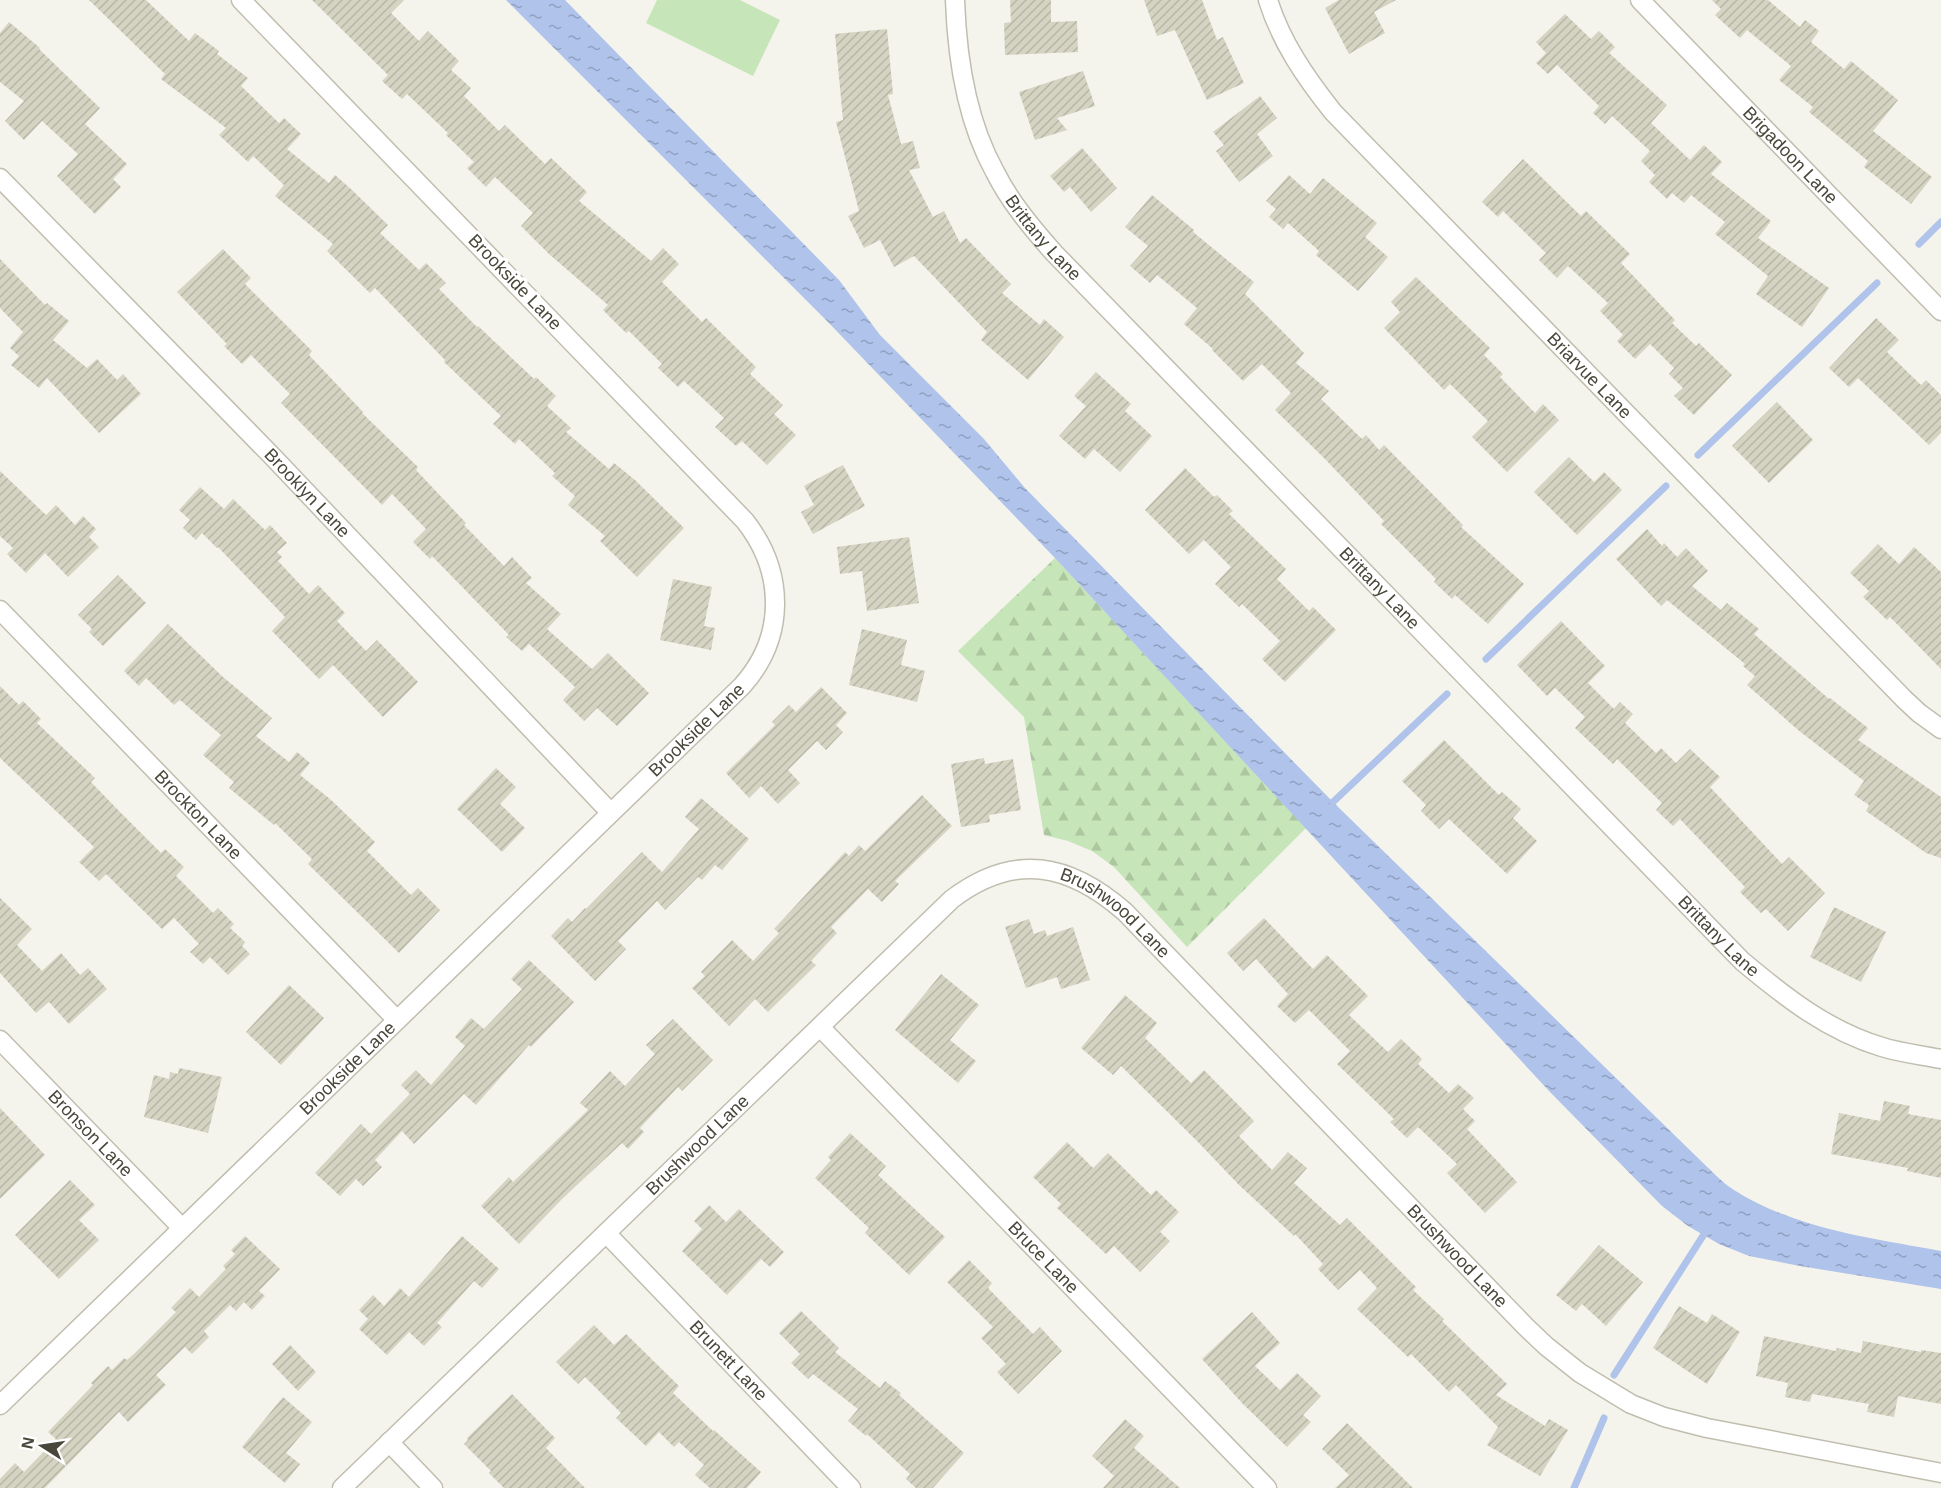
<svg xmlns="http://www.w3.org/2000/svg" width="1941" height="1488" font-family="Helvetica,sans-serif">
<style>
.forest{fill:url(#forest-firs)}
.garden{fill:#c6e5b9}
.water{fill:url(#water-ripples)}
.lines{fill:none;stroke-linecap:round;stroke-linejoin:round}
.stream{stroke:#afc3eb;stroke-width:7}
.building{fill:url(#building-hatch)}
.minor-casing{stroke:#c0beaf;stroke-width:21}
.minor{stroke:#fff;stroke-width:18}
.labels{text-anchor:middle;stroke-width:6;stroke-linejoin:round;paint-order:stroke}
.street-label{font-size:18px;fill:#49473a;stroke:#fff}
</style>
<defs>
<pattern id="forest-firs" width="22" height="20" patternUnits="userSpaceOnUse" patternTransform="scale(1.5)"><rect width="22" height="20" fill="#c6e5b9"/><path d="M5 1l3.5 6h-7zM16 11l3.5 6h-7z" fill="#acc6a0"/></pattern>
<pattern id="water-ripples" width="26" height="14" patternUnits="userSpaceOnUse" patternTransform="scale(1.5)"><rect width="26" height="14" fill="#afc3eb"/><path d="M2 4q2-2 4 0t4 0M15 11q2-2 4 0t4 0" fill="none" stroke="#90a0bf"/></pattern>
<pattern id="building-hatch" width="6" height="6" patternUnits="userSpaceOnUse" patternTransform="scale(1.5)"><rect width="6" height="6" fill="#d5d3c2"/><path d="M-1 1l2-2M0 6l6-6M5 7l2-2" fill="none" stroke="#b8b6a7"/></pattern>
</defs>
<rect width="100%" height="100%" fill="#f5f4ec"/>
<!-- forest -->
<path class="forest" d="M1055,558L1306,828L1187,947L1114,867L1092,851L1068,841L1044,835L1024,717L958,651Z"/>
<!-- garden -->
<path class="garden" d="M657,0H740L780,20L753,76L646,23Z"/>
<!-- water -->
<path class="water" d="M506,0H565L839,280L880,335L984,439L1025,488L1333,802L1699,1159C1710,1169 1721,1182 1734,1190C1796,1229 1870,1238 1941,1251V1289L1800,1266L1749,1256L1719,1244L1688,1226L1662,1206L1550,1092L1055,558L826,320Z"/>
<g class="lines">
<!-- stream -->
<g class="stream">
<path d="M1919,244L1941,222"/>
<path d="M1698,455L1877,283"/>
<path d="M1486,659L1666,486"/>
<path d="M1333,802L1447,694"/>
<path d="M1614,1375L1708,1228"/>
<path d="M1574,1488L1604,1418"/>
</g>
</g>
<!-- building -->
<g class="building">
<path d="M89,0H146L189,41L195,33L219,51L217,54L248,78L241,86L279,123L284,118L301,134L287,149L329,183L335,175L352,190L388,225L380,233L419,270L426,263L446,283L439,289L477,327L478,326L534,379L536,377L556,396L547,406L571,428L566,432L609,469L614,463L635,480L684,528L637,577L600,541L605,536L568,505L575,496L552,476L555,473L519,439L515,444L493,424L501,416L444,362L445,360L375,288L370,293L327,251L333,244L275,196L284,185L253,156L248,162L219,135L226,128L161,79L165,74Z"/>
<path d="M312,0H404L391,13L419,41L428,31L459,61L451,70L471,88L464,96L499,131L505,125L545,164L551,158L587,192L579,201L651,261L663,248L679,264L662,282L702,322L706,318L756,367L750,374L783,405L774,414L796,435L767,465L742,441L736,446L715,427L724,418L684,381L678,387L658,368L662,364L629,331L626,333L603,310L608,305L549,254L521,226L533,213L495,177L486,187L467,168L474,162L446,135L448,133L407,94L402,99L382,81L388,75Z"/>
<path d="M1010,0H1051V22L1077,21L1078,52L1005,55L1004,23L1011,22Z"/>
<path d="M1144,0H1202L1217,40L1223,37L1244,83L1207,100L1175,30L1157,36Z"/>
<path d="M1339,0H1396L1374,12L1385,33L1349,54L1325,8Z"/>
<path d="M1712,0H1768L1800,27L1805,20L1819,31L1811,42L1844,69L1851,61L1898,100L1873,131L1932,177L1911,204L1864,167L1868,161L1809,112L1813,107L1779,80L1791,66L1747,30L1740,38L1715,15L1721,9Z"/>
<path d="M1565,14L1591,39L1599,31L1615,47L1609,53L1667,105L1651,123L1690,160L1704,145L1722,162L1711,174L1771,221L1758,238L1829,288L1802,327L1756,294L1768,276L1715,234L1725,222L1691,195L1684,203L1672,193L1667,199L1649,182L1655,175L1641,161L1650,151L1612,116L1605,124L1593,113L1599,106L1557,65L1548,74L1536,63L1546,53L1536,42Z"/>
<path d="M9,22L40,48L39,49L100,108L85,124L127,164L113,179L121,187L95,214L57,176L78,154L42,121L24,140L5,121L24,101L0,82V33Z"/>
<path d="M887,29L893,94L888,95L901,144L913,141L920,168L909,170L933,217L944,211L960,243L966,238L1011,284L1002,293L1040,325L1044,319L1064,337L1028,380L981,340L987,332L914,256L894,267L880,240L864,248L848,216L859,211L836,122L843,120L835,34Z"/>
<path d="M1083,71L1095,106L1057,118L1067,130L1035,140L1019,92Z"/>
<path d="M1260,96L1277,118L1257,134L1273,156L1239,182L1216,151L1224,145L1213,132Z"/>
<path d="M1082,148L1117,188L1091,212L1070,187L1064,192L1050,176Z"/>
<path d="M1523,159L1581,216L1586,211L1630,254L1621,263L1675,320L1672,323L1696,346L1699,343L1732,375L1694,415L1674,396L1683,388L1669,374L1674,368L1650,344L1635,359L1617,341L1623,335L1600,311L1608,303L1568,266L1557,278L1539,260L1546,253L1503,211L1498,217L1482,202Z"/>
<path d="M1289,175L1310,194L1323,178L1377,223L1365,237L1388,257L1358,291L1316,255L1319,251L1288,223L1283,229L1269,217L1276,209L1266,201Z"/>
<path d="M1152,195L1194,230L1193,232L1254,282L1245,294L1304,353L1296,363L1329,391L1321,399L1362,439L1366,435L1379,450L1384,445L1463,525L1461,527L1524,584L1488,624L1455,595L1452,599L1434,582L1436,579L1381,524L1384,521L1325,459L1275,410L1291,393L1262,364L1243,381L1212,350L1213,349L1184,324L1197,308L1157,275L1150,283L1130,266L1148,246L1125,227Z"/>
<path d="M223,249L251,278L245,284L312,351L309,355L363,412L362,413L418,467L416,470L466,523L464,525L504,566L512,557L532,578L526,583L561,614L547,629L592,669L608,653L649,693L617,726L597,708L584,721L563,700L575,687L529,644L522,651L506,637L509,635L432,556L430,559L413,542L426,529L392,494L382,505L281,403L290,394L251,355L242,364L224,346L227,344L177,292Z"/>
<path d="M0,259L45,305L47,303L69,321L53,340L87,368L97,359L117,380L123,374L141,394L99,433L47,378L39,388L11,365L19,356L10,348L23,332L0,308Z"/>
<path d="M1416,277L1490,348L1484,355L1503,374L1500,377L1535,413L1543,404L1559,420L1507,472L1472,437L1488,421L1450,384L1444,390L1384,328L1400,312L1391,302Z"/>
<path d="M1876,318L1899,340L1887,352L1921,385L1926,380L1941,395V433L1929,445L1858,378L1849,387L1829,368Z"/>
<path d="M1096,372L1131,404L1125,411L1152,436L1120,472L1094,449L1085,459L1059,436L1086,406L1074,396Z"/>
<path d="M1777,402L1813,440L1769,483L1732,446Z"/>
<path d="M1569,457L1594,482L1604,472L1622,490L1577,535L1534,492Z"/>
<path d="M843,465L865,506L813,534L801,512L814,505L804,486Z"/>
<path d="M1185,468L1214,497L1217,495L1233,511L1229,514L1286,569L1277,579L1309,611L1313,607L1336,630L1285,682L1262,659L1280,641L1242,604L1239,607L1215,584L1231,567L1204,540L1189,554L1145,510Z"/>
<path d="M0,471L46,515L56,505L75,525L83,516L96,529L89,537L99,547L68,577L45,553L26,573L7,554L13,548L0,536Z"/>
<path d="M200,487L224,509L233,499L265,530L270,525L287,543L277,552L282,557L278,561L309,594L318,585L345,613L337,621L366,651L377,640L418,682L383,717L333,665L319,679L272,631L285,617L218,547L217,548L202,533L196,540L183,528L190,520L179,510Z"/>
<path d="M1647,529L1662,546L1664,543L1677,557L1686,548L1708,571L1692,586L1721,610L1727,603L1759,629L1754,634L1829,699L1830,698L1868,728L1858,740L1941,797V858L1926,853L1866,811L1869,805L1854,795L1864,781L1798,730L1747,685L1755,676L1743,666L1745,664L1667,600L1661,606L1616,559Z"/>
<path d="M909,537L919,603L867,611L862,571L840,574L837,547Z"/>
<path d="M1878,544L1899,564L1914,547L1941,572V669L1890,617L1887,620L1863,597L1869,591L1850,573Z"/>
<path d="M118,575L146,603L103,646L89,632L92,629L78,615Z"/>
<path d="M673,579L712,587L704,626L715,628L711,650L660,640Z"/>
<path d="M1561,621L1605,666L1588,683L1614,709L1620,702L1633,714L1625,723L1656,753L1661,748L1676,763L1690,749L1720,777L1710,787L1782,864L1789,857L1825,893L1788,931L1766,909L1761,913L1740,892L1745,887L1680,819L1673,826L1656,810L1662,803L1617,759L1613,764L1575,728L1585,717L1555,688L1547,696L1517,665Z"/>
<path d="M168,624L223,677L272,718L256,736L289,762L297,752L310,763L300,775L330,799L375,842L367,851L411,895L418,888L440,910L399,953L308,864L312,859L275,823L274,825L229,788L234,782L203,755L221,735L180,700L174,705L146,678L139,686L124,671Z"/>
<path d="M862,629L907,640L901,665L925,671L917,702L849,685Z"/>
<path d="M0,686L19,705L23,701L41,719L37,723L95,778L91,782L116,808L161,853L165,849L184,867L176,876L213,913L218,908L234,924L230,928L245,942L242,946L250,954L228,975L210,957L203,964L190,952L199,944L174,918L162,929L106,874L99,881L79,862L94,847L0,758Z"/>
<path d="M821,687L847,713L836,725L843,732L826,750L817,741L788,770L800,783L778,804L761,786L749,798L726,773L775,725L772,722L789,705L796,712Z"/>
<path d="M1444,740L1499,795L1502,792L1521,809L1513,818L1537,841L1507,874L1449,819L1439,829L1421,811L1426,805L1402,781Z"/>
<path d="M984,758L985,764L1013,759L1021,810L989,815L990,822L961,827L951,764Z"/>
<path d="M496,768L516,787L500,804L525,828L502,852L457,809Z"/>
<path d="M922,795L952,826L895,881L899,884L882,902L868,889L831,927L837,933L811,961L816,965L768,1012L755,999L729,1026L692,988L705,976L701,972L732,940L753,961L779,933L774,929L845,852L849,856L859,845L865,851Z"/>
<path d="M701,798L749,839L722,870L715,865L702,880L698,877L665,910L657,901L618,941L626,949L595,981L551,936L568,918L572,922L585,908L586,909L642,852L662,872L699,829L685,817Z"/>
<path d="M0,898L32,929L17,945L42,971L61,953L80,975L88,968L107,989L69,1024L49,1002L36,1013L0,973Z"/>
<path d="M1834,907L1886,932L1861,982L1810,957Z"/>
<path d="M1264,918L1313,969L1327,955L1368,996L1349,1015L1388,1052L1401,1039L1422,1059L1418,1064L1449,1093L1458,1084L1474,1098L1463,1109L1475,1121L1467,1129L1517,1182L1485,1213L1447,1173L1457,1164L1418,1127L1407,1138L1390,1122L1394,1119L1337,1064L1350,1051L1309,1010L1295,1023L1277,1006L1288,994L1256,959L1243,971L1227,953Z"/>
<path d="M1029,919L1034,934L1045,930L1047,936L1073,927L1090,980L1061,989L1057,977L1026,988L1005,927Z"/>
<path d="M529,960L574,1002L531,1047L529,1045L476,1105L464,1094L414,1144L402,1131L375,1160L382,1167L363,1186L356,1179L340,1196L315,1173L361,1124L371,1134L410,1094L401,1085L416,1070L431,1085L465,1046L455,1037L471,1018L484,1029L522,989L511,979Z"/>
<path d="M941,974L979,1005L950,1040L976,1061L958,1083L895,1030Z"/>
<path d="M289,985L324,1018L281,1065L246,1032Z"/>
<path d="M1125,995L1157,1023L1145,1038L1191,1083L1204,1070L1254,1121L1239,1136L1272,1170L1288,1152L1307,1168L1294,1183L1340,1225L1347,1218L1416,1287L1413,1290L1444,1319L1442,1321L1507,1384L1496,1395L1545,1426L1549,1419L1568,1430L1540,1476L1487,1445L1498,1427L1456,1385L1449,1392L1411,1354L1408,1357L1357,1309L1377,1288L1360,1270L1338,1290L1318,1269L1323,1264L1295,1234L1294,1236L1239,1185L1197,1141L1121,1066L1113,1075L1081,1048Z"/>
<path d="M673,1019L713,1060L682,1091L678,1087L640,1128L644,1132L628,1149L622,1143L562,1199L519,1244L481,1206L509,1177L513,1182L588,1110L580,1103L610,1071L625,1086L655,1054L646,1045Z"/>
<path d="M179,1068L222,1077L208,1133L144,1117L154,1075L169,1079L170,1072L178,1074Z"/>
<path d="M1884,1101L1910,1106L1908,1114L1941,1120V1178L1907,1171L1908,1168L1831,1154L1839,1113L1880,1121Z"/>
<path d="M0,1108L45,1155L0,1199Z"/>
<path d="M850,1133L886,1166L878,1175L945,1237L909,1275L865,1233L869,1228L815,1178L831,1160L828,1157Z"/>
<path d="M1067,1142L1093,1168L1108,1153L1151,1195L1156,1190L1179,1212L1160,1232L1170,1241L1140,1272L1114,1246L1106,1254L1057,1208L1061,1204L1033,1177Z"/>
<path d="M70,1180L95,1205L79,1220L99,1240L59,1279L15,1235Z"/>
<path d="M709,1205L726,1222L739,1209L784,1252L770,1267L761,1259L727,1295L682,1251L702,1229L694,1221Z"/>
<path d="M245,1236L280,1269L259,1291L265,1296L252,1310L244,1302L236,1311L230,1305L204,1331L209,1337L192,1354L185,1347L156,1375L166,1385L128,1422L119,1412L45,1488H0V1479L15,1463L24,1472L56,1439L48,1432L93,1385L91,1383L108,1366L112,1370L124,1358L127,1360L135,1353L176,1312L171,1308L190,1288L199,1297L226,1269L223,1266L235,1254L231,1250Z"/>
<path d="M462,1236L499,1269L482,1288L474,1281L437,1323L442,1327L424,1346L409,1332L387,1355L359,1329L368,1319L359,1310L373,1295L384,1306L400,1288L409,1297Z"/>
<path d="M1599,1245L1643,1282L1606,1326L1582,1304L1576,1311L1556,1295Z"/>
<path d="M969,1260L992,1283L988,1288L1033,1334L1040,1327L1062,1351L1018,1394L997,1372L1006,1364L981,1338L993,1327L947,1282Z"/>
<path d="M1679,1306L1707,1323L1712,1314L1740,1332L1707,1384L1653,1348Z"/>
<path d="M801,1311L839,1348L835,1352L880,1388L885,1381L901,1393L899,1395L964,1453L933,1488H916L906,1479L910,1474L867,1434L866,1436L848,1421L858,1409L813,1374L808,1379L791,1363L800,1354L779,1333Z"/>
<path d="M1252,1312L1280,1343L1255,1366L1280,1390L1297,1373L1321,1396L1303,1415L1311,1422L1287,1447L1242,1403L1202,1359Z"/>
<path d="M594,1325L614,1345L626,1334L679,1386L673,1393L713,1431L714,1430L761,1472L747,1488H710L695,1475L704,1465L679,1442L674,1447L659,1432L646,1446L616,1418L621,1413L585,1377L578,1384L556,1362Z"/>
<path d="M1764,1336L1836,1351L1837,1348L1861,1353L1863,1341L1921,1352V1350L1941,1353V1404L1898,1396L1894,1417L1867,1412L1869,1404L1812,1394L1810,1402L1785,1397L1788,1383L1756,1376Z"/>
<path d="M290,1345L316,1372L298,1391L272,1364Z"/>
<path d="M512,1394L555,1438L546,1448L585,1488H504L489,1473L491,1471L464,1444L468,1440L467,1438Z"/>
<path d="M283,1397L312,1422L286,1453L300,1464L285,1483L242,1447Z"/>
<path d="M1125,1419L1144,1436L1134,1448L1180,1488H1103L1114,1476L1092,1456Z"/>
<path d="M1347,1423L1413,1488H1335L1349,1475L1322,1449Z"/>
</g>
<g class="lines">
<defs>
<g id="minor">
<path id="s1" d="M955,0C957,59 966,120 995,172C1010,202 1032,228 1054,253L1742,961C1785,997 1828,1031 1882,1047C1901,1053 1922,1055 1941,1059"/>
<path id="s2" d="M1268,0C1281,42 1306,78 1333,112L1904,699L1919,713L1941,729"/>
<path id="s3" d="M1640,0L1941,311"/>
<path id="s4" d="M0,178L273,457L610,812"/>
<path id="s5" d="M0,610L397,1020"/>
<path id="s6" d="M820,1027L1267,1488"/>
<path id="s7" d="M0,1040L182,1228"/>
<path id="s8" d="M606,1233L851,1488"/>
<path id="s9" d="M0,1405L742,686C786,637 785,572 745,521L241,0"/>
<path d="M389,1442L433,1488"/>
<path id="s10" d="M342,1488L952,899C1014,852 1069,863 1125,912L1525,1326L1546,1346L1580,1373L1631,1404L1664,1417L1707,1428L1941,1473"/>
</g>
</defs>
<!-- minor casing -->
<use href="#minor" class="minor-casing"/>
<!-- minor -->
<use href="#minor" class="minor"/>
</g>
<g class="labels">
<!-- street labels -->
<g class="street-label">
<text dy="6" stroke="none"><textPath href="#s3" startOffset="216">Brigadoon Lane</textPath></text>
<text dy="6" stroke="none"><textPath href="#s1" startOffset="260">Brittany Lane</textPath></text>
<text transform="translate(515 282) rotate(46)" y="6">Brookside Lane</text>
<text dy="6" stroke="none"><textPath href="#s2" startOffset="498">Briarvue Lane</textPath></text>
<text dy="6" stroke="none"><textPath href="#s4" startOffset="440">Brooklyn Lane</textPath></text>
<text dy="6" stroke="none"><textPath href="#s1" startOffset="746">Brittany Lane</textPath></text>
<text dy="6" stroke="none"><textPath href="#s9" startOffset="970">Brookside Lane</textPath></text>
<text dy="6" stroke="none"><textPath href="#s5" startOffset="285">Brockton Lane</textPath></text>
<text dy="6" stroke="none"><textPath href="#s10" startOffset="1032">Brushwood Lane</textPath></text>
<text dy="6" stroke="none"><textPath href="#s1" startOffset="1232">Brittany Lane</textPath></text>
<text dy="6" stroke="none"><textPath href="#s9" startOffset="484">Brookside Lane</textPath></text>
<text dy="6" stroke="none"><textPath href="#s7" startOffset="130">Bronson Lane</textPath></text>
<text dy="6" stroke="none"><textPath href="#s10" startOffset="494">Brushwood Lane</textPath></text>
<text dy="6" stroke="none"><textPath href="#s10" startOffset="1518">Brushwood Lane</textPath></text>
<text dy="6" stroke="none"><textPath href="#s6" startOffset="321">Bruce Lane</textPath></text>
<text dy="6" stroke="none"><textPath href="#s8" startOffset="177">Brunett Lane</textPath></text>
</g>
</g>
<!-- north arrow -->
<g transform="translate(42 1446) rotate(282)" stroke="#ffffff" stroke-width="4.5" paint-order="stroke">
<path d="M0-4.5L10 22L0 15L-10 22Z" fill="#49473a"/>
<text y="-9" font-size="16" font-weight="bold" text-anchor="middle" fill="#49473a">N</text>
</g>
</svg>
